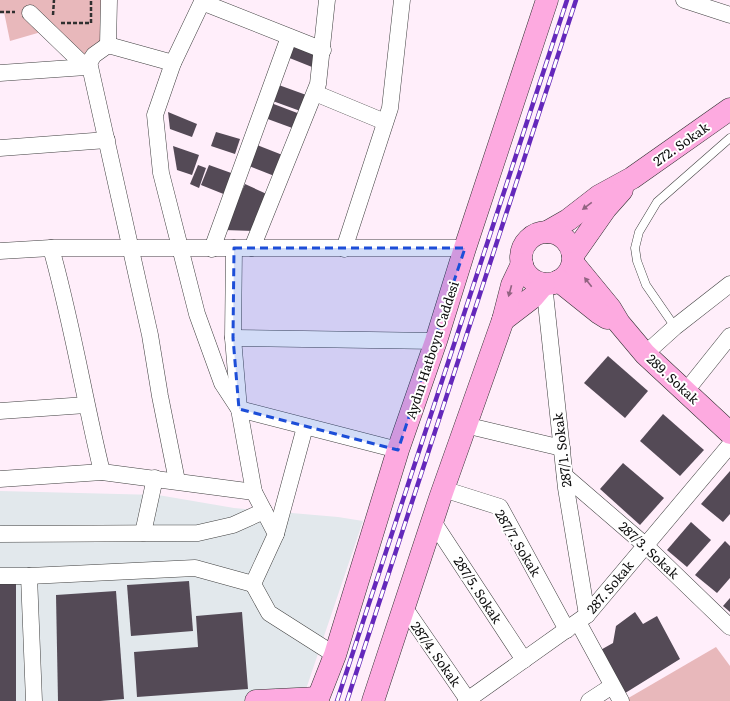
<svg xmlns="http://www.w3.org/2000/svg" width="730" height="701" font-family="Literata,serif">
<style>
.industrial{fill:#e2e8ec}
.green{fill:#e8b8bb}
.building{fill:#544a56}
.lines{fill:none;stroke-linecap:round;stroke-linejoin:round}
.lane-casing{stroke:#404040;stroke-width:9}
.street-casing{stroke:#404040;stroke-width:17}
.secondary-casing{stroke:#2f2f2f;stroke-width:23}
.path{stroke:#2f2f2f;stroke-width:2.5;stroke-dasharray:4 2;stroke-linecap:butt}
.lane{stroke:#fff;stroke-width:8}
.street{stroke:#fff;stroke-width:16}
.secondary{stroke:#fdaae0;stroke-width:22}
.rail-casing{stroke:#6428bb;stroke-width:4.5}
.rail{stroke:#fff;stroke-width:3;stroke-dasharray:9;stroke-linecap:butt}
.oneway{fill:#916381}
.marked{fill:#1d4ed8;fill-opacity:0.2;stroke:#1d4ed8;stroke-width:3;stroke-dasharray:8 5;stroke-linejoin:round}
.labels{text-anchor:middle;stroke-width:4;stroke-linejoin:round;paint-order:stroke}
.street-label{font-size:13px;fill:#0d0d0d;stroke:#fff}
</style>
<rect width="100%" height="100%" fill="#ffeefa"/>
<!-- industrial -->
<path class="industrial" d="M0,491L158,495L234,508L338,517L363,521L302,701H0Z"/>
<!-- green -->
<g class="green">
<path d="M0,0H101V48L86,67L48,30L10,41L4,12H0Z"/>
<path d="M716,647L730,666V701H625V700Z"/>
</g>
<!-- building -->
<g class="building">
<path d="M294,42L318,51L312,67L287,57Z"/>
<path d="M276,84L309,96L303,112L270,100Z"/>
<path d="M271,103L300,114L295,129L265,118Z"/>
<path d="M168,112L197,124L192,137L170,129Z"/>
<path d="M216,132L240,139L235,154L211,146Z"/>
<path d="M257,145L285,156L277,177L249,166Z"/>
<path d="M173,146L199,155L192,175L177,170Z"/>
<path d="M198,165L206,168L199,188L190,184Z"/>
<path d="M209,165L234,174L226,195L201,185Z"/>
<path d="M245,184L271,196L254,231L224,230Z"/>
<path d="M608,356L648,391L625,418L584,383Z"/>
<path d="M663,414L704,450L680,476L640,441Z"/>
<path d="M623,463L664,498L640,525L600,489Z"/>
<path d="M730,471V514L723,522L701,504Z"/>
<path d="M691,522L711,540L687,567L667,550Z"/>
<path d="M725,541L730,546V578L717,593L695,575Z"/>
<path d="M16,580V701H0V581Z"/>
<path d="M189,581L193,631L131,636L127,585Z"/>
<path d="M116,591L124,699L100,701H58L56,595Z"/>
<path d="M730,598V612L723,606Z"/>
<path d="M242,612L248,689L137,697L134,652L198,647L196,616Z"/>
<path d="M635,612L643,624L657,616L680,659L622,695L597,652L613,643L616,626Z"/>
</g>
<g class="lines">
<defs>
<path id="lane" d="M675,327L646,285L637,261L635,248L639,232L657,202L730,138"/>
<g id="street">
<path d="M684,0L730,15"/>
<path d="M30,13L86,67"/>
<path d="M108,45L109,0"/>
<path d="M323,50L202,2L173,63L155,115L161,173L197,314L222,383L239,409L398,450"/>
<path d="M89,62L150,335L160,396L177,481"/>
<path d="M0,73L86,67L94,55L108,45L173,63"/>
<path d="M315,93L385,122"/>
<path d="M0,148L107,140"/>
<path d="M51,248C72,322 84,398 102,472"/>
<path d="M234,248L233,338L239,409L254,492"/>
<path d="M252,248L318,84L327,0"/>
<path d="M212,249L289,37"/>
<path d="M344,249L390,108L402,0"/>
<path d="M0,251L51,248H465"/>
<path d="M544,284L566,488L587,615"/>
<path d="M233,338L436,341"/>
<path d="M645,354L675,327L730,284"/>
<path d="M686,391L730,336"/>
<path d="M0,411L86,405"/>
<path d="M465,425L562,448"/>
<path d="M565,476L645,545L730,627"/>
<path d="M0,479L102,472L254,492L276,534L253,584L269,613L335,655"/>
<path d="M443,489L500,507L567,630"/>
<path d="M432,520L524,660"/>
<path d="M143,533L155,478"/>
<path d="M0,534L198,533L233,525L264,511"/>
<path d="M276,534L305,427"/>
<path d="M0,576H29L195,568L253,584"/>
<path d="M29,576L34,701"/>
<path d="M404,607L468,700"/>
<path d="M578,622L621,701"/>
<path d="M466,701L587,615L730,445"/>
<path d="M589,701L612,686"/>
</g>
<g id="secondary">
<path d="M547,232L568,220L599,196L632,178L730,109"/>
<circle cx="547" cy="258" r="26"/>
<path d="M573,255L606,208L622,190"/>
<path d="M573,263L610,308L619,323L645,354L730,433"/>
<path d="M559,281L599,313L607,318"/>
<path d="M503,320L533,297L544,284"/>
<path d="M256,701L318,698"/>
<path d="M317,701L335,655L398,450L436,341L465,248L547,0"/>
<path d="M373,701L440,498L503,320L512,285L522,264"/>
</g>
</defs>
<!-- lane casing -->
<use href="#lane" class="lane-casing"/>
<!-- street casing -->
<use href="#street" class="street-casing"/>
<!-- secondary casing -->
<use href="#secondary" class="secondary-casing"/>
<!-- path -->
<g class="path">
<path d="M0,12H15"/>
<path d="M53,15L54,0"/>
<path d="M61,23H91V0"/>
</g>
<!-- lane -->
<use href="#lane" class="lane"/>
<!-- street -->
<use href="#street" class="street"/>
<!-- secondary -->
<use href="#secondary" class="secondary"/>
<defs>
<g id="rail">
<path d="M337,701L567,0"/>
<path d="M347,701L576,0"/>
</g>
</defs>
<!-- rail casing -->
<use href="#rail" class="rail-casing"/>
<!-- rail -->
<use href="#rail" class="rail"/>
</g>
<!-- one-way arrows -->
<defs><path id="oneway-solid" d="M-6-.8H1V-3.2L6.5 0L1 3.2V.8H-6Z"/></defs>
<g class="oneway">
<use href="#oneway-solid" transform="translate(587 206) rotate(143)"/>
<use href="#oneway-solid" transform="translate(588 282) rotate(-128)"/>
<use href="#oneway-solid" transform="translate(510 291) rotate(105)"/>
</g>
<!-- marked area -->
<path class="marked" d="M234,248H465L398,450L239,409L233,338Z"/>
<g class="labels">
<!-- street labels -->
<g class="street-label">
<text transform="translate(681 144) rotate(-35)" y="5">272. Sokak</text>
<text transform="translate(432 350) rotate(-72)" y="5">Aydın Hatboyu Caddesi</text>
<text transform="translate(673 379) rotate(43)" y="5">289. Sokak</text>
<text transform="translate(562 450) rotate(-97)" y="5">287/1. Sokak</text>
<text transform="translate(518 543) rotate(59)" y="5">287/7. Sokak</text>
<text transform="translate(649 550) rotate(43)" y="5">287/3. Sokak</text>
<text transform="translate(610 587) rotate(-50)" y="5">287. Sokak</text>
<text transform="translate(478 590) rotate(57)" y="5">287/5. Sokak</text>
<text transform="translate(436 654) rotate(55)" y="5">287/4. Sokak</text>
</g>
</g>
</svg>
